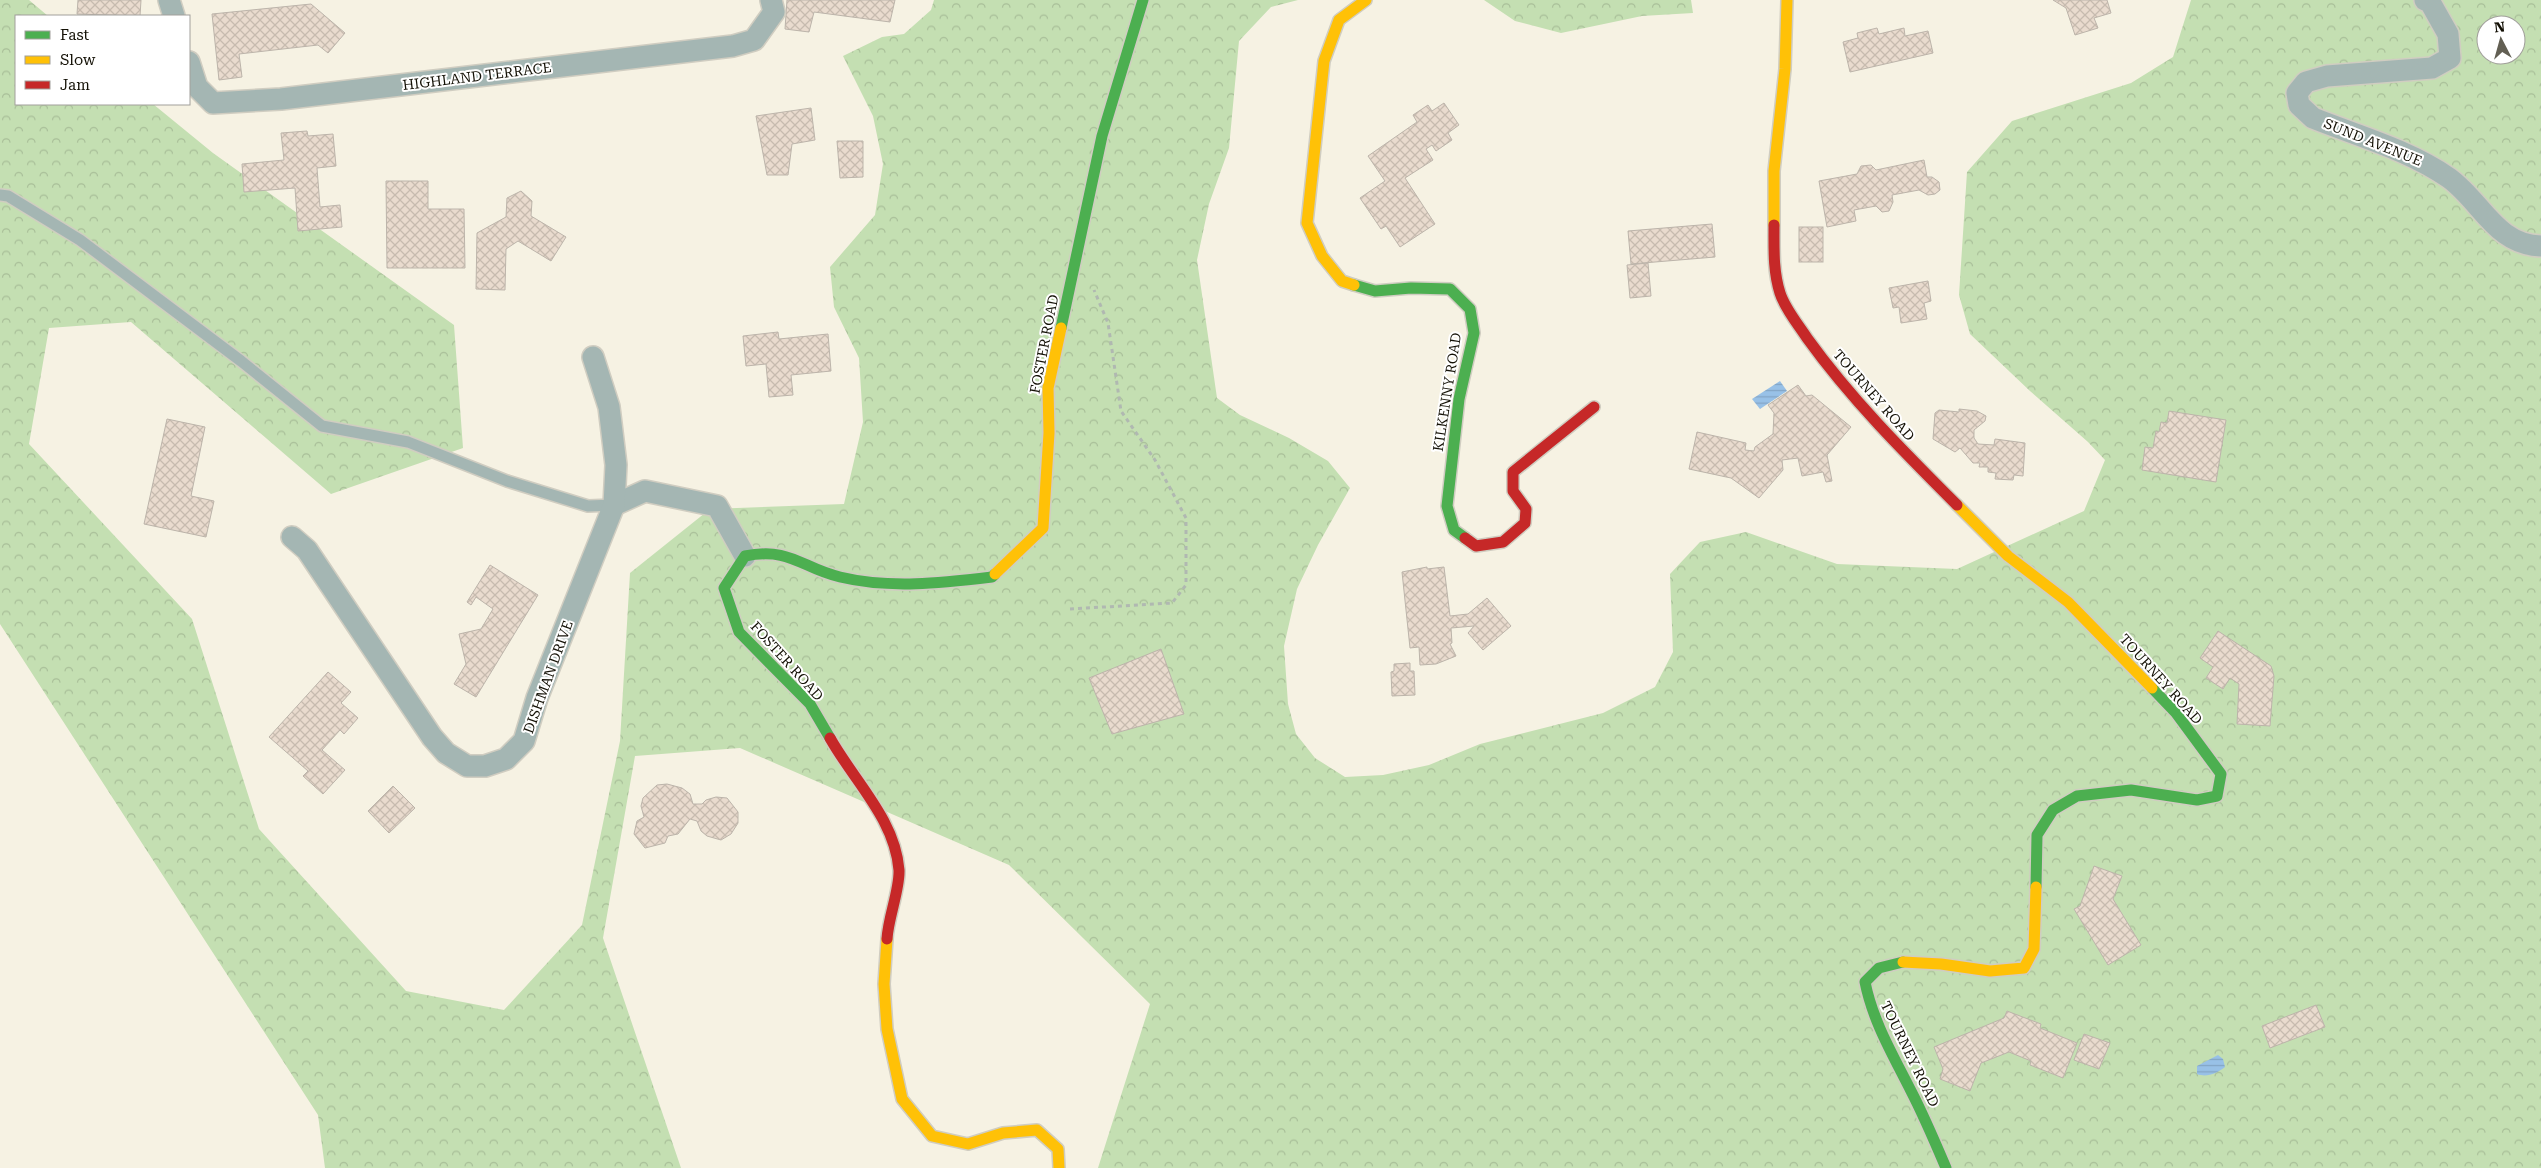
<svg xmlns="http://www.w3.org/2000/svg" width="2541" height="1168" font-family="'Roboto Serif',serif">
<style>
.forest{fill:url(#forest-crowns);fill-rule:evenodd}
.water{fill:url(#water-rules)}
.building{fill:url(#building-cross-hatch);stroke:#bcb4aa}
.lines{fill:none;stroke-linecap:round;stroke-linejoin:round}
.lane-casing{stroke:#d0cdc1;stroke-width:14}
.street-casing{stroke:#d0cdc1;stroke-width:24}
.fast-casing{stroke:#d0cdc1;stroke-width:14}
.slow-casing{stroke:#d0cdc1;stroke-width:14}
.jam-casing{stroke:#d0cdc1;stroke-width:14}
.path{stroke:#b0b8b1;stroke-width:3;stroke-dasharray:4 4;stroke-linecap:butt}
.lane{stroke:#a4b6b3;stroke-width:11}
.street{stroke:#a4b6b3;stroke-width:21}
.fast{stroke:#4caf50;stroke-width:11}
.slow{stroke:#ffc107;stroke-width:11}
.jam{stroke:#c62828;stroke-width:11}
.labels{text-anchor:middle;stroke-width:4;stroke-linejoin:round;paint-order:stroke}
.street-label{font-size:14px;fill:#131005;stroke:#fff}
</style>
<defs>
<pattern id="forest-crowns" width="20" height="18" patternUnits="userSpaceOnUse" patternTransform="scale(1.25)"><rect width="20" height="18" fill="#c4dfb2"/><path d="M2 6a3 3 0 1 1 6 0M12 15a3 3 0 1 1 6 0" fill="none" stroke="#a8be98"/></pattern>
<pattern id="water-rules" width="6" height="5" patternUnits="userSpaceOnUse" patternTransform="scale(1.25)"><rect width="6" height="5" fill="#98c1e7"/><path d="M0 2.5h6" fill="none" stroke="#82a5c5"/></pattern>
<pattern id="building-cross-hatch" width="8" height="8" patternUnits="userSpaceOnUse" patternTransform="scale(1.25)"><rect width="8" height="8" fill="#e9dbce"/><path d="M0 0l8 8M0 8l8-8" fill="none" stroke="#c7bbaf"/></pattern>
</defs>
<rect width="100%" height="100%" fill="#f6f2e3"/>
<!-- forest -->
<g class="forest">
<path d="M0,0H29L48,16H16V104H153L213,153L454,325L463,448L331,494L131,322L49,328L29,444L192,619L259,829L406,991L504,1010L582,925L620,741L630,573L710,509L844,504L863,422L859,358L834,307L830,267L875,215L883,164L873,116L843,56L882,37L904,34L931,10L934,0H1298L1271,7L1239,41L1229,148L1209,204L1197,260L1217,398L1240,415L1289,438L1328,461L1350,488L1318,545L1297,589L1284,646L1288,704L1296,734L1315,758L1345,777L1383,775L1429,765L1480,744L1603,713L1655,687L1673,652L1670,574L1700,542L1746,532L1837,564L1957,569L2084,511L2105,460L2088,442L2030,391L1970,334L1959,295L1967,172L2012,121L2131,83L2173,57L2191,0H2541V1168H1098L1150,1004L1009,865L740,748L635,756L603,938L681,1168H325L318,1115L0,624ZM2486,25H2516V55H2486Z"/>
<path d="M1484,0H1691L1693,13L1642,16L1561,33L1515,21Z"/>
</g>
<!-- water -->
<g class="water">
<path d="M1780,381L1787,391L1760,409L1752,399Z"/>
<path d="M2218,1055L2223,1059L2225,1067C2217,1073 2207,1078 2197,1074V1066Z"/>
</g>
<!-- building -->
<g class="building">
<path d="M78,0H141L140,16L77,14Z"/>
<path d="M787,0H895L890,22L814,12L809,32L785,29Z"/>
<path d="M2053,0H2107L2111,13L2094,18L2098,28L2075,35L2066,8Z"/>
<path d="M311,4L345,33L328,53L318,45L239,54L242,77L219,80L212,14Z"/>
<path d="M1877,28L1879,34L1904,28L1905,36L1928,31L1933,53L1850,72L1843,42L1858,38L1857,33Z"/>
<path d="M1444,103L1459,125L1448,133L1452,140L1436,151L1432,145L1426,149L1433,160L1405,178L1435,224L1400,247L1386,226L1381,229L1360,198L1385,181L1368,156L1417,122L1413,115L1428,105L1432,111Z"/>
<path d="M811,108L815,140L792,144L788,175H767L756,116Z"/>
<path d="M307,131L308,136L333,134L336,166L317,168L320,207L340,205L342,227L298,231L295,188L244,192L242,164L284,160L281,133Z"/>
<path d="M837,141H863V177L840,178Z"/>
<path d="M1924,160L1927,177H1932L1939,182L1940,190L1935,194L1928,195L1919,190L1892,195L1893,202L1889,211L1882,212L1876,206L1854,210L1856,221L1827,227L1819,181L1857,174L1861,166L1871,165L1876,170Z"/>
<path d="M386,181H428V209H464L465,268H387Z"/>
<path d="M521,191L532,201L531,216L566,237L551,261L518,241L506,249L505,290L476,289L477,233L506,217L507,198Z"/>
<path d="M1712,224L1715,257L1631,264L1628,231Z"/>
<rect x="1799" y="227" width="24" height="35"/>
<path d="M1648,263L1651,296L1630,298L1627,265Z"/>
<path d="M1928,281L1931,301L1924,303L1927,319L1901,323L1899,307L1893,308L1889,288Z"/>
<path d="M778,332L779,339L828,334L831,371L791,375L793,395L769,397L766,364L746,366L743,336Z"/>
<path d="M1798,385L1806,396L1812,395L1851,427L1827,455L1832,481L1826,482L1823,472L1802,476L1798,458L1782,460L1783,470L1759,498L1731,478L1689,469L1697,432L1746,443L1745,450L1754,451L1755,447L1773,434L1774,413L1768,405Z"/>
<path d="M1959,409L1977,411L1986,416L1985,421L1974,430V438L1978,444L1994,445L1995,439L2025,443L2023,476L2014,475L2013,480L1995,479L1996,473L1988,472V467H1979L1980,463H1973L1960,448L1955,452L1933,439L1935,413L1939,410L1959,412Z"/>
<path d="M2169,411L2226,420L2216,482L2142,470L2145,447L2153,448L2156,431L2159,432L2161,422L2167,423Z"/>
<path d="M167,419L205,427L191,496L214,501L206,537L144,524Z"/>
<path d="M490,565L538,595L476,697L454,684L466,664L459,634L481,629L493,609L476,597L471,605L467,602Z"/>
<path d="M1427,567V569L1444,567L1450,616L1468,614L1487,598L1511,626L1483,650L1468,633L1474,626L1451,628L1452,643L1450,644L1456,656L1436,664L1420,665L1419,647L1410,648L1402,572Z"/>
<path d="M2218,631L2271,666L2274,676L2270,726L2237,724L2239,684L2230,678L2223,689L2206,678L2213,667L2200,658Z"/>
<path d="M1161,649L1184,714L1112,734L1089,678Z"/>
<path d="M1410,663V671H1414L1415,695L1392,696L1391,672L1394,671V664Z"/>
<path d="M328,672L351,692L341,703L358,718L344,734L340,730L322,750L345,770L323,794L303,776L308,771L269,737Z"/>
<path d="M667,784L682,788L690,794L693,804H702L706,800L716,797L727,798L738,812V823L731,834L721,840L707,836L701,831L697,821L690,819L678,834L668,836L665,843L645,848L634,834L637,821L644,817L641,806L643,798L657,785Z"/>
<path d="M393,786L415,808L389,833L368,811Z"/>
<path d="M2094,866L2122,876L2113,899L2141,945L2108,965L2074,909L2080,906Z"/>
<path d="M2316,1005L2325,1027L2270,1048L2262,1026Z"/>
<path d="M2007,1011L2041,1024L2040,1028L2077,1043L2063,1078L2030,1065L2031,1061L2009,1052L1981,1063L1970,1091L1940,1079L1943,1069L1934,1047L2004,1018Z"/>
<path d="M2084,1034L2110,1043L2099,1069L2074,1060Z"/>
</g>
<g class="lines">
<defs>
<path id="lane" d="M0,195L8,196L80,240L241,361L322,426L408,442L507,481L588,506L614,505"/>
<g id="street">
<path d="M169,0L174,16"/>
<path d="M2425,0L2430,2L2448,34L2450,58L2432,68L2327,76L2306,82L2297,93L2299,105L2313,118C2358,136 2409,150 2449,178C2482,202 2496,245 2541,246"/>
<path d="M189,62L197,87L213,103L281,99L733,46L754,40L774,12L771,0"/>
<path d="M614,505L645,491L717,506L745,556"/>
<path d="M292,537L307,550L432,737L446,753L467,766H485L506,759L524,741L537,698L614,505L616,465L609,407L593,357"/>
</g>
<g id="fast">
<path d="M1354,285L1375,291L1411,288L1450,289L1470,309L1474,333L1459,399L1447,506L1454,530L1465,538"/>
<path d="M1061,328L1102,136L1143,0"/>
<path d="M830,738L810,704L739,632L724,588L745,556C791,547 801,568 840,577C890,589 941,583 992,577L995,574"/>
<path d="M2036,887L2037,835L2053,810L2077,796L2131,790L2197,800L2217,796L2221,774L2176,713L2152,688"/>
<path d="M1903,962L1879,968L1865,982C1873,1022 1893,1055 1911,1091C1924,1116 1935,1142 1946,1168"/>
</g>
<g id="slow">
<path d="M1774,225V171L1785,69L1787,0"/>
<path d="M1354,285L1342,281L1322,256L1307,223L1324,61L1339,20L1366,0"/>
<path d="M1957,505L2008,556L2068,602L2152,688"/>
<path d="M995,574L1043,528L1049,433L1048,388L1061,328"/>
<path d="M887,939L884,984L887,1029L902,1099L932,1136L968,1144L1003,1133L1037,1130L1058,1149L1059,1168"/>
<path d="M1903,962L1941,964L1990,971L2024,968L2034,949L2036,887"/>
</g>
<g id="jam">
<path d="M1774,225C1774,248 1773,271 1780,293C1785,309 1798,324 1807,338C1851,399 1904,452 1957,505"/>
<path d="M1465,538L1476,546L1503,542L1525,523L1526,509L1513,491V472L1594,407"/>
<path d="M830,738C854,781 895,819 899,870C900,889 888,918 887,939"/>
</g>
</defs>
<!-- lane casing -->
<use href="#lane" class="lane-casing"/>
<!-- street casing -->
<use href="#street" class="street-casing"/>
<!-- fast casing -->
<use href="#fast" class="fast-casing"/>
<!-- slow casing -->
<use href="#slow" class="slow-casing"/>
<!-- jam casing -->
<use href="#jam" class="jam-casing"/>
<!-- path -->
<path class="path" d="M1070,609L1172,603L1186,585V518L1155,460L1121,411L1108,323L1094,290"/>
<!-- lane -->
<use href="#lane" class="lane"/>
<!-- street -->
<use href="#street" class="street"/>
<!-- fast -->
<use href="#fast" class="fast"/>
<!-- slow -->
<use href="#slow" class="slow"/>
<!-- jam -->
<use href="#jam" class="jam"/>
</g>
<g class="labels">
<!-- street labels -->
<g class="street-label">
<text transform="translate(477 76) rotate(-7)" y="5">HIGHLAND TERRACE</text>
<text transform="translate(2373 142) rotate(22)" y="5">SUND AVENUE</text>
<text transform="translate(1044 344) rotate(-79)" y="5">FOSTER ROAD</text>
<text transform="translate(1447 392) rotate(-81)" y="5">KILKENNY ROAD</text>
<text transform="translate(1874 395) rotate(49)" y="5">TOURNEY ROAD</text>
<text transform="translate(787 661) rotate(48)" y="5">FOSTER ROAD</text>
<text transform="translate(548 677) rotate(-70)" y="5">DISHMAN DRIVE</text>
<text transform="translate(2161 679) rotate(48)" y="5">TOURNEY ROAD</text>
<text transform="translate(1910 1054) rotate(64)" y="5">TOURNEY ROAD</text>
</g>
</g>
<!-- legend -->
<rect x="15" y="15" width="175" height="90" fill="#ffffff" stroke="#a19f9b"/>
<rect x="25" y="31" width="25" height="8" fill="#4caf50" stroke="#a19f9b"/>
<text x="60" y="40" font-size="15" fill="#131005">Fast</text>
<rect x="25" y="56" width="25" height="8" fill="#ffc107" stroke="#a19f9b"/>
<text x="60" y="65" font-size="15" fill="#131005">Slow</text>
<rect x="25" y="81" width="25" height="8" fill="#c62828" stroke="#a19f9b"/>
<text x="60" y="90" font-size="15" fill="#131005">Jam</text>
<!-- north arrow -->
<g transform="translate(2501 40) rotate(354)"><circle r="24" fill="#ffffff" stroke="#a19f9b"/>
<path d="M0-4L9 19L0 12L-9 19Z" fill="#625f53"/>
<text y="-8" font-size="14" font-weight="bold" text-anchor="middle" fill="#131005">N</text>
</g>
</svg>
